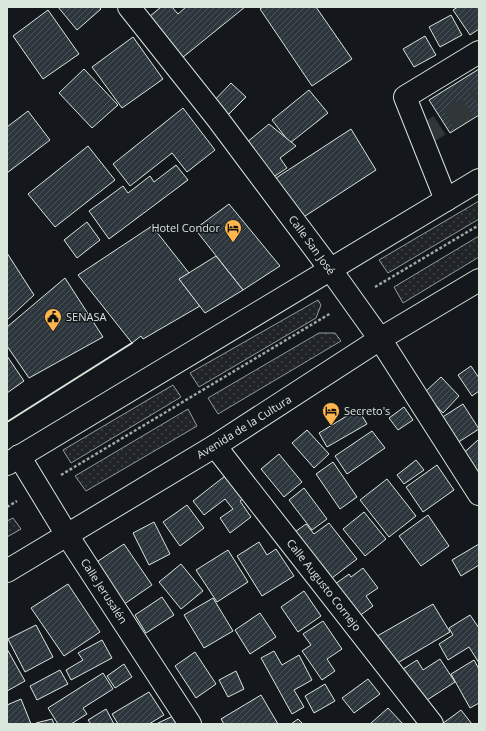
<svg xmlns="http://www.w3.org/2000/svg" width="486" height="731" font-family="'Open Sans',sans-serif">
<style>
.grass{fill:url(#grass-dots);stroke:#939e99}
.building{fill:url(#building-hatch);stroke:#d8e6dc}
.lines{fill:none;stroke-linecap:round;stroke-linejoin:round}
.minor-tunnel{stroke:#313739;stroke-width:22;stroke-dasharray:22 11;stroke-linecap:butt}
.minor-casing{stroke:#d8e6dc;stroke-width:24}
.highway-casing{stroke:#d8e6dc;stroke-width:24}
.path{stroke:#9da8a2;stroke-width:2.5;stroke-dasharray:3 2;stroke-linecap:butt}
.minor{stroke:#14181c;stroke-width:22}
.highway{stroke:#14181c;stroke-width:22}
.wall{stroke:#d8e6dc;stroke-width:2}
.labels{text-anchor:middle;stroke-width:3;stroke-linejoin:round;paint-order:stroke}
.poi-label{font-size:11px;fill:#d8e6dc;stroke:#14181c;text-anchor:start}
.street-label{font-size:11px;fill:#d8e6dc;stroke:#14181c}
</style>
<defs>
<pattern id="grass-dots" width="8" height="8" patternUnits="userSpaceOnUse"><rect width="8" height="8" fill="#202428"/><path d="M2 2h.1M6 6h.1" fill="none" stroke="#404447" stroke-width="1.8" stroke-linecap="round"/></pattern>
<pattern id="building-hatch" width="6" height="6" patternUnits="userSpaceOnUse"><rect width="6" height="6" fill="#2c363c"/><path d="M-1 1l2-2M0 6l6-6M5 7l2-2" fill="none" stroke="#4a5358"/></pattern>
</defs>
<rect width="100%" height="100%" fill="#14181c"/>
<!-- grass -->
<g class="grass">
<path d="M479,201V219L388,273L379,260Z"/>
<path d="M479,236V257L403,303L394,287Z"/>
<path d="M318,300L321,305L316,318L199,387L190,373Z"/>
<path d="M319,333H335L341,341L218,414L208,398Z"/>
<path d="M173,385L181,397L71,463L63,450Z"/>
<path d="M188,409L197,426L86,491L75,476Z"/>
<path d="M13,518L21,529L7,537V521Z"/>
</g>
<!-- building -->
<g class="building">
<path d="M58,7H99L101,9L77,30Z"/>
<path d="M161,7H172L178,14L186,7H245L177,62L144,21Z"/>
<path d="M263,7H316L352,59L312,86L260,9Z"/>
<path d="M458,7H479V29L470,35L453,10Z"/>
<path d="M48,10L79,54L43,79L13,36Z"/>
<path d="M451,15L462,35L440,47L429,27Z"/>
<path d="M425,36L436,55L414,67L403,49Z"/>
<path d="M133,37L163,79L122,108L92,67Z"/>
<path d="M84,69L118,105L92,128L59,93Z"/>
<path d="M479,69V115L450,133L429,100Z"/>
<path d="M231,83L246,97L224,119L210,105Z"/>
<path d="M309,90L328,113L290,143L272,120Z"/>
<path d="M183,108L215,150L187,172L172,153L130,186L113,164Z"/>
<path d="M28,111L50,140L7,173V127Z"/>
<path d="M269,124L296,146L280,158L287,168L275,176L240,148Z"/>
<path d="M351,129L376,170L299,220L276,178Z"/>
<path d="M88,146L115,180L55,227L28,194Z"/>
<path d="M176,165L188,180L109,239L89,211L123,186L128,193L150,176L154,182Z"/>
<path d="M229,204L280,266L243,290L195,229Z"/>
<path d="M87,222L100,240L77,258L64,240Z"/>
<path d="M152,226L189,273L179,279L200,306L143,339L141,336L132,343L78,275Z"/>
<path d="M7,253L34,295L7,320Z"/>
<path d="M216,256L243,290L205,313L179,279Z"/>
<path d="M65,278L103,337L29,378L7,346V327Z"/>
<path d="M7,356L24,381L7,393Z"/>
<path d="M471,366L479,378V391L472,396L458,375Z"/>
<path d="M441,377L459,396L443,413L424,393Z"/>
<path d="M463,404L479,429L457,443L441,418Z"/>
<path d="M404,407L413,420L398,430L389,418Z"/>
<path d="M358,409L367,424L327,447L319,433Z"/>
<path d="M307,430L329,454L314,468L292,443Z"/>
<path d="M372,431L385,448L347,474L335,456Z"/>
<path d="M478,440L479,441V476L459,457Z"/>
<path d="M279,454L302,482L284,497L261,469Z"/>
<path d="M416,460L424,470L404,484L397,475Z"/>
<path d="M333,462L357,497L340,509L316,474Z"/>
<path d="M437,465L454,490L423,512L406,487Z"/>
<path d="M225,476L243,499L240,501L251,517L230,533L220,518L233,509L225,499L204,515L193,501Z"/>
<path d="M387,479L416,516L389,537L360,500Z"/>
<path d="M304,488L327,519L312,530L289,500Z"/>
<path d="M187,505L204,528L180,546L163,522Z"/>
<path d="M364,512L386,539L365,556L343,529Z"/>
<path d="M428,515L449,546L421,566L399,536Z"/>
<path d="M154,522L170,554L149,565L133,533Z"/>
<path d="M329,523L357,559L324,584L288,537L306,524L314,534Z"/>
<path d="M259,542L267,555L276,549L294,576L262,596L237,556Z"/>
<path d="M124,544L152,585L120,607L92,565Z"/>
<path d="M479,544V565L461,576L452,560Z"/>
<path d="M228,550L248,582L217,602L196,570Z"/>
<path d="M181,564L203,591L181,609L159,582Z"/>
<path d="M363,568L378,588L366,596L373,606L355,619L331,587L349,574L351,577Z"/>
<path d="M68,584L100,632L64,656L31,608Z"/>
<path d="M304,591L321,616L298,632L281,607Z"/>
<path d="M162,597L174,615L146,633L135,615Z"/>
<path d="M213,598L233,631L204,648L184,615Z"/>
<path d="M433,604L450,632L389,668L372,639Z"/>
<path d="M260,613L276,637L250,654L235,630Z"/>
<path d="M470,615L479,628V663L469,647L448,660L439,644L453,635L449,628Z"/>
<path d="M323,621L342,649L327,659L335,671L322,680L302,651L311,645L303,634Z"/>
<path d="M36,625L53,657L25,672L8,639Z"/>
<path d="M102,640L112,658L71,680L66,670L83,660L78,653Z"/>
<path d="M7,649L25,681L7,691Z"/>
<path d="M274,651L282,665L299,655L312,680L294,690L304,707L292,714L261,658Z"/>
<path d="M195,652L216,684L196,698L175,666Z"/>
<path d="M440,659L455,682L424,702L403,669L417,660L423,670Z"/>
<path d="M474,660L479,669V703L470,708L451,674Z"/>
<path d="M124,664L132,677L115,688L107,676Z"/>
<path d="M60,670L68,684L37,700L30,686Z"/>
<path d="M236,671L244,689L228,697L219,680Z"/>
<path d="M103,673L113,689L83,708L87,714L71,724H58L48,708Z"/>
<path d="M368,679L380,694L354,713L342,698Z"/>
<path d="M325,684L335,701L314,713L305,696Z"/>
<path d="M149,692L164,715L149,724H118L112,714Z"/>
<path d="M261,695L278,724H224L221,719Z"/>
<path d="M21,699L31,724H7V705Z"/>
<path d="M388,708L403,724H370Z"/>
<path d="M106,709L114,724H91L88,720Z"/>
<path d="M461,710L472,724H442Z"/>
<path d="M173,716L176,724H156Z"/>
<path d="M52,719L54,724H36V723Z"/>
<path d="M298,719L303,724H291Z"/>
</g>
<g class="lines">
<!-- minor-tunnel -->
<path class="minor-tunnel" d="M421,137L479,100"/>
<defs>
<g id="minor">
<path d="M129,7L217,118L330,269L380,339L479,494"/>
<path d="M446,200L405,97L479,52"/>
<path d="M215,446L432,724"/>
<path d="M19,456L67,535L190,724"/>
</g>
<g id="highway">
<path d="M7,464L479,180"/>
<path d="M7,571L215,446L380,339L479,280"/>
</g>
</defs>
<!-- minor casing -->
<use href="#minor" class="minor-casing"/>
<!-- highway casing -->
<use href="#highway" class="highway-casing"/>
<!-- path -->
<g class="path">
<path d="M375,287L479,225"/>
<path d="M61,475L331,313"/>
<path d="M7,507L17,501"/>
</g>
<!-- minor -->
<use href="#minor" class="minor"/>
<!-- highway -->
<use href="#highway" class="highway"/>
<!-- wall -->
<path class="wall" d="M7,422L132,343"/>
</g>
<!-- icons -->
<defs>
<symbol id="hotel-pin" viewBox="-11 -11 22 30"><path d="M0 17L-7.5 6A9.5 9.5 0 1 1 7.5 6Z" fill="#ffb74d" stroke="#14181c"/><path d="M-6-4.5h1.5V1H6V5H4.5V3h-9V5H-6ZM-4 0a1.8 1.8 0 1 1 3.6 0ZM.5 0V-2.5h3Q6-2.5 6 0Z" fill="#111"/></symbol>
<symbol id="civic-pin" viewBox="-11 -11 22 30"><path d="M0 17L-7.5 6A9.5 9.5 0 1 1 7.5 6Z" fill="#ffb74d" stroke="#14181c"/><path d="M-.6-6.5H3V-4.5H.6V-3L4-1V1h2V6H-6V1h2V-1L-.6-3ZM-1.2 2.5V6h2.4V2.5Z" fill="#111"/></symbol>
</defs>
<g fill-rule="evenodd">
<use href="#hotel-pin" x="223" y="218" width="20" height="27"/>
<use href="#civic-pin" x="43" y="307" width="20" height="27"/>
<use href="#hotel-pin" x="321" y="401" width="20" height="27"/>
</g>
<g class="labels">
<!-- poi labels -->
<g class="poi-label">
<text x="220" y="232" text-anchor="end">Hotel Condor</text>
<text x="66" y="321">SENASA</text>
<text x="344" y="415">Secreto's</text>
</g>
<!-- street labels -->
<g class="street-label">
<text transform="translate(312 245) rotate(54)" y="4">Calle San José</text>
<text transform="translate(244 427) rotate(-32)" y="4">Avenida de la Cultura</text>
<text transform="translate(324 585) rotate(52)" y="4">Calle Augusto Cornejo</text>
<text transform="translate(104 591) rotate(57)" y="4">Calle Jerusalén</text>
</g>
</g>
<!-- border -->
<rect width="486" height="731" fill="none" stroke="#d8e6dc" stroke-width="16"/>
</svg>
